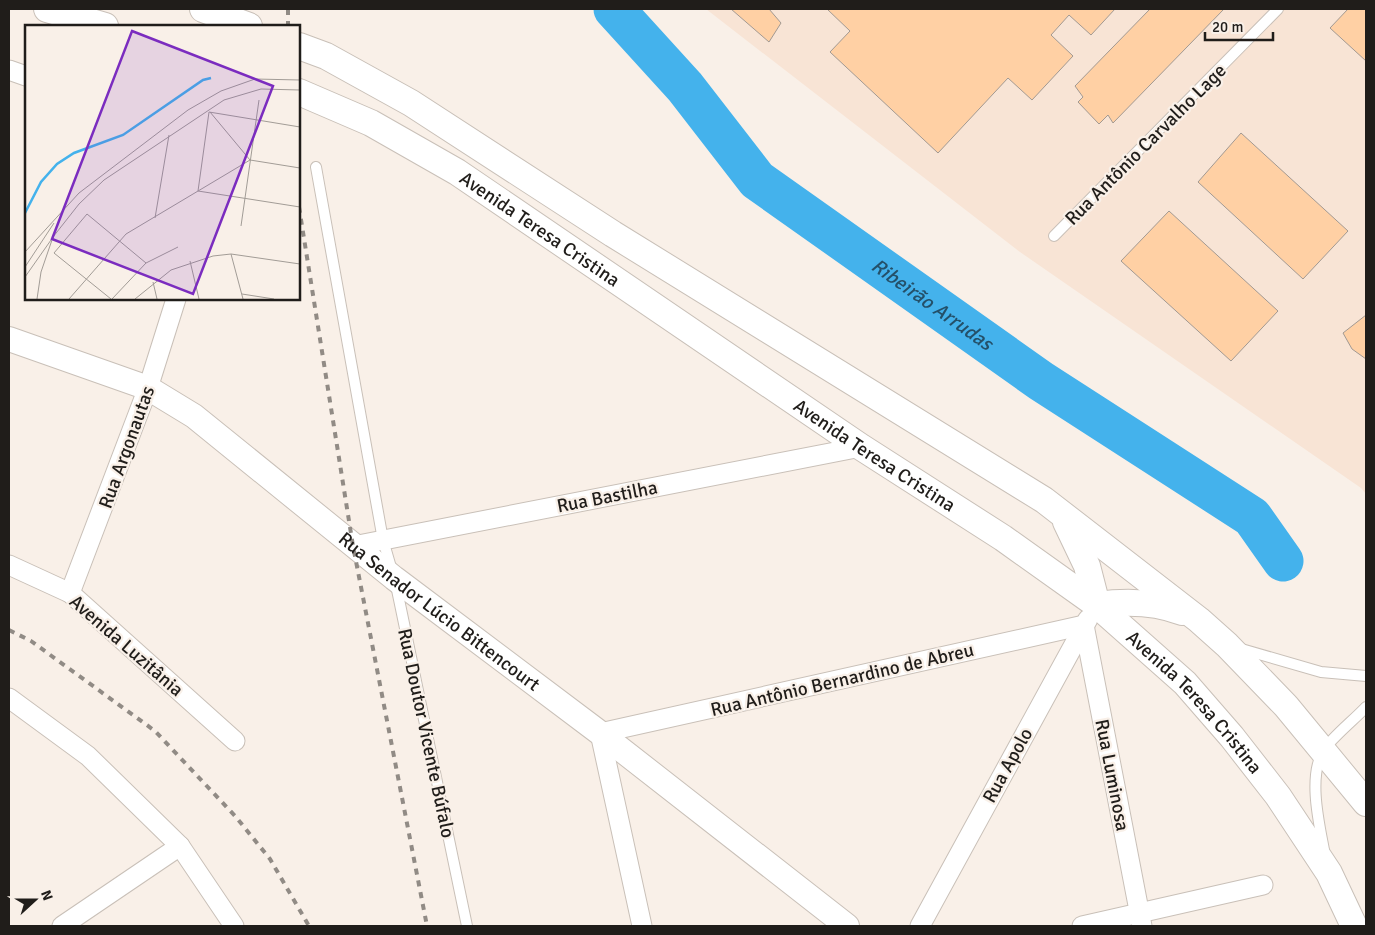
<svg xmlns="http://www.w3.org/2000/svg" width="1375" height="935" font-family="Signika,sans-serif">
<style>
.commercial{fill:#f8e4d5}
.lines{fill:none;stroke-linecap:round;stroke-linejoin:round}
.river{stroke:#44b2ec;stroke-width:41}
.building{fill:#ffd0a4;stroke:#a29992}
.service-casing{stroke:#c9c0b8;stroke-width:12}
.minor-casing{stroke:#c9c0b8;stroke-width:21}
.tertiary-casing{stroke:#c9c0b8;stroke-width:26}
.secondary-casing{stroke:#c9c0b8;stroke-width:28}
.service{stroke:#fff;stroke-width:10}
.minor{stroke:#fff;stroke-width:19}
.tertiary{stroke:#fff;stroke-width:24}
.secondary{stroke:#fff;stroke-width:26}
.rail{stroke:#918b85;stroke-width:4;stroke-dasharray:6 6;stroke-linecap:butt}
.labels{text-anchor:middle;stroke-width:4.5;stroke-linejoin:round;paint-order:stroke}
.street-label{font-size:19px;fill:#201d1a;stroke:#f9f0e8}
.water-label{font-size:20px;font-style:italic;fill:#245069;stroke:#f9f0e8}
.inset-river{fill:none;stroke:#44b2ec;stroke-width:2.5}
.inset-road{fill:none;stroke:#a29c96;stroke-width:1}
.view{fill:#7b2cbf;fill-opacity:0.15;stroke:#7b2cbf;stroke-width:2.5}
.inset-edge{fill:none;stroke:#201d1a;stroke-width:2.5}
</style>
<rect width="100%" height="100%" fill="#f9f0e8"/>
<!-- commercial -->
<path class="commercial" d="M706,9H1366V494L1361,488L1020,252Z"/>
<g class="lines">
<!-- river -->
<path class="river" id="s1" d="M614,9L685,87L757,180L1041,381L1252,517L1283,561"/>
</g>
<!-- building -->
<g class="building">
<path d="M731,9H769L781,23L769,42Z"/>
<path d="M827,9H1115L1091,35L1069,15L1051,35L1073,56L1032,100L1008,78L938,153L830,52L850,31Z"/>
<path d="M1150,9H1224L1113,123L1108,115L1099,124L1078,102L1083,97L1075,86Z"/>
<path d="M1348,9H1366V61L1330,28Z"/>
<path d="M1241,133L1348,231L1303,279L1198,182Z"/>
<path d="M1169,211L1278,311L1231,361L1121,261Z"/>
<path d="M1366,315V359L1352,349L1343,333Z"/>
</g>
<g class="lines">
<defs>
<g id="service">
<path d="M316,167L383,540L392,571"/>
<path d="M1054,236L1278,9"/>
<path d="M396,585L467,926"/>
<path d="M1238,648L1321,672L1366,676"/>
<path d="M1324,850C1319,823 1308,777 1323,751C1331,738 1355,719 1366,707"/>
</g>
<g id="minor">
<path d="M9,70L26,76"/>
<path d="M353,546L861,447"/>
<path d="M9,565L70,593L235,741"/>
<path d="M70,593L148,388L176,299"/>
<path d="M1084,625L1142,926"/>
<path d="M9,698L88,756L180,846L234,926"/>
<path d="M62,926L180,846"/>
<path d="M642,926L600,733L1084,625"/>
<path d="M920,926L1088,619"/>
<path d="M1082,926L1263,885"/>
</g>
<g id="tertiary">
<path id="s2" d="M9,339L148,388L194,416L394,578L600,733L847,926"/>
</g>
<g id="secondary">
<path d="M47,9L105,26"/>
<path d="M203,9L249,26"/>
<path d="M299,46L326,56L411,103L613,234L1044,500L1199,620L1227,645L1286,706L1366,803"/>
<path id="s3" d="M299,92L371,123L457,172L861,447L1003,538L1097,605L1185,683L1232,737L1278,796L1329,873L1354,926"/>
<path d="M1066,522L1087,566L1097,605"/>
<path d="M1097,605C1126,601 1154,601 1182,612"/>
</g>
</defs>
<!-- service casing -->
<use href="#service" class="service-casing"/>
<!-- minor casing -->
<use href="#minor" class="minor-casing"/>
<!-- tertiary casing -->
<use href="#tertiary" class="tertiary-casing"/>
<!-- secondary casing -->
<use href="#secondary" class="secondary-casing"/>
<!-- service -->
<use href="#service" class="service"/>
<!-- minor -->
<use href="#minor" class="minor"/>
<!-- tertiary -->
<use href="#tertiary" class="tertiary"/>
<!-- secondary -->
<use href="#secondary" class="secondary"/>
<!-- rail -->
<g class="rail">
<path d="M288,9V26"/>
<path d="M299,207L353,546L427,926"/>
<path d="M9,630L31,641L155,731L236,817L270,859L309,926"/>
</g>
</g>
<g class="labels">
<!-- street labels -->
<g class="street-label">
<text transform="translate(1145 144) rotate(-45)" y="7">Rua Antônio Carvalho Lage</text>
<text dy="7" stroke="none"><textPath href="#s3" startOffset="278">Avenida Teresa Cristina</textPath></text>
<text transform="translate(126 447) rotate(-70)" y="7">Rua Argonautas</text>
<text dy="7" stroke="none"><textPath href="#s3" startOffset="682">Avenida Teresa Cristina</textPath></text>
<text transform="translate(607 496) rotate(-11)" y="7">Rua Bastilha</text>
<text dy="7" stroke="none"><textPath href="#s2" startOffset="515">Rua Senador Lúcio Bittencourt</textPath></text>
<text transform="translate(127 645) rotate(41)" y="7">Avenida Luzitânia</text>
<text transform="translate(842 679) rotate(-13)" y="7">Rua Antônio Bernardino de Abreu</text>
<text dy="7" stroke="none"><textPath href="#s3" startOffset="1088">Avenida Teresa Cristina</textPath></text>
<text transform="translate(427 733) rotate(78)" y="7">Rua Doutor Vicente Búfalo</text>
<text transform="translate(1007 765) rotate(-61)" y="7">Rua Apolo</text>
<text transform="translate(1113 775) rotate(79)" y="7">Rua Luminosa</text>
</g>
<!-- water labels -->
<g class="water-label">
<text dy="7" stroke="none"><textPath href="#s1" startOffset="438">Ribeirão Arrudas</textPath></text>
</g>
</g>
<!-- overview -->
<g transform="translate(25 25)">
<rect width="275" height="275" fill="#f9f0e8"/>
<path class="inset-river" d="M0,188L16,157L32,139L49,128L98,110L178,55L186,53"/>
<path class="inset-road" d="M184,87L173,166L275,182M184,87L275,102M185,87L225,135M130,193L144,110M216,201L234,75M0,227L54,168L163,85L196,66L230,54L275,55M206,229L218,274M165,236L174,274M0,242L29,198M0,252L26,215M128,257L132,274M217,269L249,274M12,274L16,247L28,212L54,179L79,155L199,75L236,64L275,65M44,274L101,209L225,135L275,143M86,274L29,228L62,189L121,238M87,274L121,238L153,222M110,274L146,245L188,231L206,229L275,239"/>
<path class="view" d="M107,6L248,61L168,269L27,214Z"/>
<rect width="275" height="275" class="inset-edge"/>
</g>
<!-- border -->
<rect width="1375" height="935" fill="none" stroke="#201d1a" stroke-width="20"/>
<!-- north arrow -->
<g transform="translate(35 900) rotate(69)" stroke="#f9f0e8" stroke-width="4" paint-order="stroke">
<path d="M0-4L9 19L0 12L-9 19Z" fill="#201d1a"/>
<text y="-8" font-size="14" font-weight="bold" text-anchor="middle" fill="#201d1a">N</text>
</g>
<!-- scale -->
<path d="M1205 32v8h68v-8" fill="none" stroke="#201d1a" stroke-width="2.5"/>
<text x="1212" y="32" font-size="15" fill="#201d1a" stroke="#f9f0e8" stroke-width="4" paint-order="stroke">20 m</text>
</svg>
